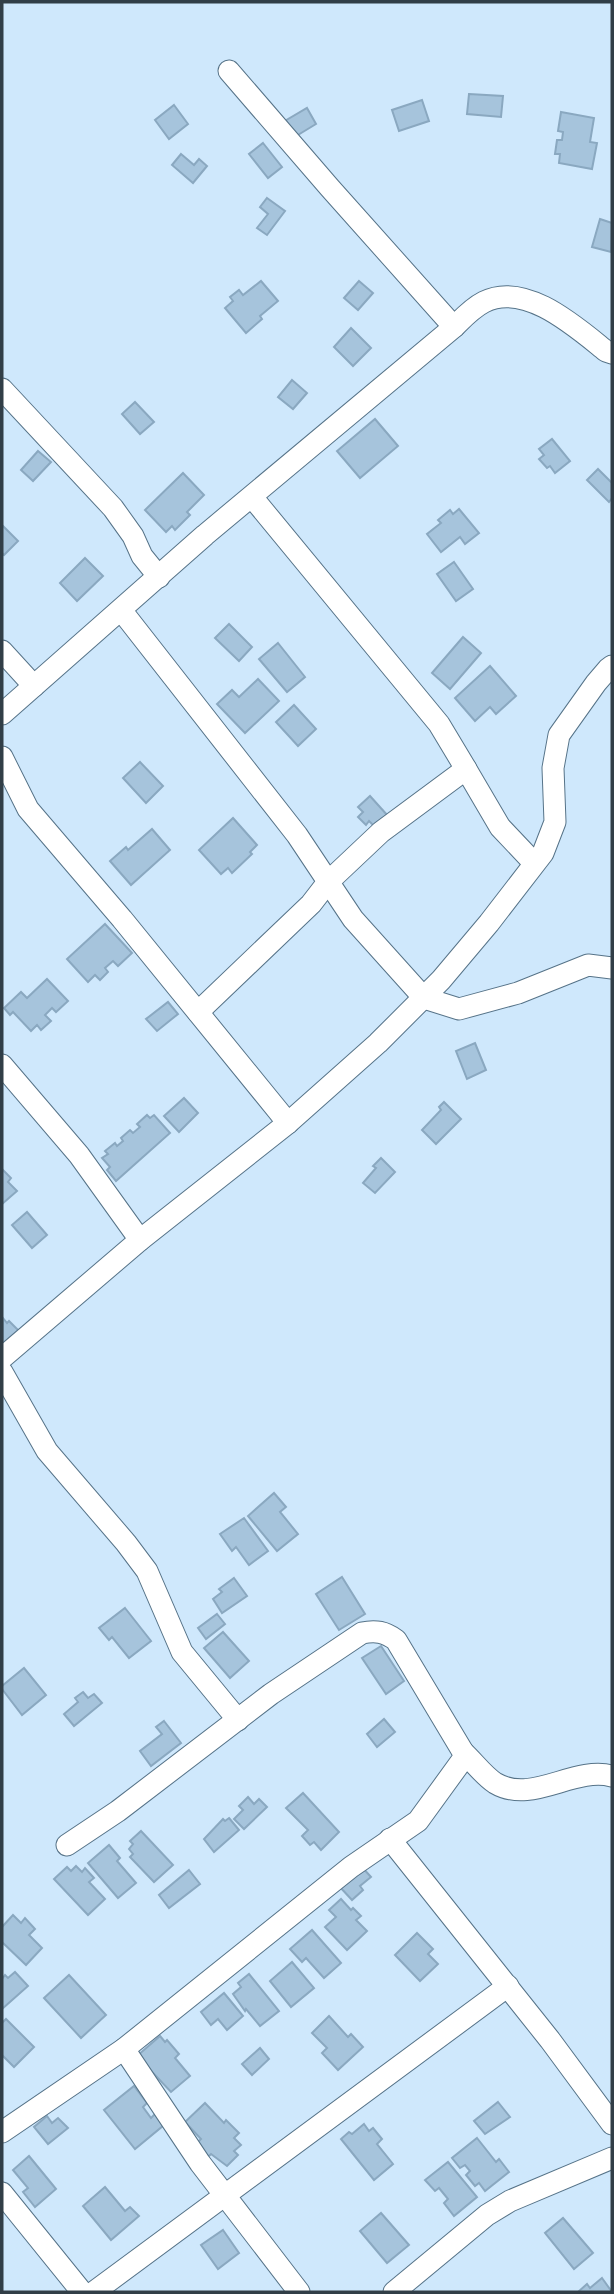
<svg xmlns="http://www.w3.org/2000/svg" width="614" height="2294" font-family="Figtree,sans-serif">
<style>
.building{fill:#a6c4dc;stroke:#8aa8c0;stroke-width:2}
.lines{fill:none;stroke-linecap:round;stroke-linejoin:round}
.minor-casing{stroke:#567388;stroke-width:23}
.minor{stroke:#fff;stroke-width:21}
</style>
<rect width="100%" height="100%" fill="#cfe8fc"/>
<!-- building -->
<g class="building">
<path d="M469,94L503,96L501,117L467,114Z"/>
<path d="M422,100L429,121L399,131L392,110Z"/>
<path d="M174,105L188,124L169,139L155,120Z"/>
<path d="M307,108L316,124L293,138L283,122Z"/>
<path d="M561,112L594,118L590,142L597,143L592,169L559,163L560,154H555L557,140H562L563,132L558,131Z"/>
<path d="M263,143L282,167L268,178L249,154Z"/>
<path d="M181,154L194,165L199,159L207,166L193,183L172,165Z"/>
<path d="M267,198L285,211L267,235L257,228L268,214L260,207Z"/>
<path d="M600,219L612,223L611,252L592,247Z"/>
<path d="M261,281L278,301L260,316L262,319L246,333L225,308L233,301L230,297L239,290L243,295Z"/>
<path d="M359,281L373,293L358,310L344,298Z"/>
<path d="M351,328L371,348L353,366L334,347Z"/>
<path d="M292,380L307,393L293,409L278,397Z"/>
<path d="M135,402L154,422L140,434L122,414Z"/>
<path d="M375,419L398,446L360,478L337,451Z"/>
<path d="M552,439L570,461L555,473L550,466L547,468L539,459L544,455L539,449Z"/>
<path d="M38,451L51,462L33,481L21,470Z"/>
<path d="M598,469L612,483V498L609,502L587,480Z"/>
<path d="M183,473L204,495L187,512L190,515L175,530L172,526L166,532L145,510Z"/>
<path d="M459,509L479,533L465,544L460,537L441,552L427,534L441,523L438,520L450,510L453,514Z"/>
<path d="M2,525L18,541L4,555L2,553Z"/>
<path d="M85,558L103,576L77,601L60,583Z"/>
<path d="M454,562L473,589L456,601L437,574Z"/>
<path d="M229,624L252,647L239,661L215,638Z"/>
<path d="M463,637L481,653L450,689L432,673Z"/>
<path d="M278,643L305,677L287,692L259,659Z"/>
<path d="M490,666L516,696L496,714L490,707L475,721L455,698Z"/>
<path d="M258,679L279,701L245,733L217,704L232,690L239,697Z"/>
<path d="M294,705L316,729L298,746L276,722Z"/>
<path d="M140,762L163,786L146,803L123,778Z"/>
<path d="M370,796L388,816L375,827L369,821L366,825L358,817L363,812L358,807Z"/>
<path d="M233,818L257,845L250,852L252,854L232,873L228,868L221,874L199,850Z"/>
<path d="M152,829L170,850L131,885L110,861L126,847L128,850Z"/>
<path d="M105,924L132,953L118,966L113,961L105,968L108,972L100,980L95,975L88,982L67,959Z"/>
<path d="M47,979L68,1001L56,1012L52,1008L45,1015L51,1021L41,1030L37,1025L31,1031L13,1012L10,1015L4,1008L21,992L27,998Z"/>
<path d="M168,1002L178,1014L157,1031L146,1019Z"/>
<path d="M475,1043L486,1070L467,1079L456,1051Z"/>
<path d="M184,1098L198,1113L179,1132L164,1116Z"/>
<path d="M444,1102L461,1119L436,1144L422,1130L441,1110L439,1107Z"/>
<path d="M147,1115L150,1118L154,1115L170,1133L116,1181L107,1170L110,1167L102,1158L108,1154L105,1151L115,1143L117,1146L123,1141L121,1138L130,1130L133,1133L140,1127L137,1124Z"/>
<path d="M381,1158L395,1172L375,1193L363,1183L376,1168L373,1166Z"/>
<path d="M2,1169L11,1178L8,1182L17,1191L2,1204Z"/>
<path d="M27,1212L47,1235L32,1248L12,1225Z"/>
<path d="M3,1318L7,1323L9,1321L19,1331L3,1346Z"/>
<path d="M274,1493L286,1507L280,1512L298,1534L277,1551L248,1516Z"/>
<path d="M244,1518L268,1551L249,1565L236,1547L232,1551L220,1534Z"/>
<path d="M342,1577L365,1614L339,1630L316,1594Z"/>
<path d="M234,1578L247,1596L222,1613L213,1599L222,1592L219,1589Z"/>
<path d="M125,1608L151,1641L129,1658L112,1637L109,1640L99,1628Z"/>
<path d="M217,1614L225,1624L206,1639L198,1628Z"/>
<path d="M223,1632L249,1661L230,1678L204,1648Z"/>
<path d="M381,1646L404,1681L386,1694L362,1658Z"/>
<path d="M24,1668L46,1695L22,1715L2,1689V1686Z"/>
<path d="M83,1692L88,1698L94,1694L102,1703L74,1726L64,1714L78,1702L75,1698Z"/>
<path d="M384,1719L395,1732L377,1747L367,1734Z"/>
<path d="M164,1721L181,1743L151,1766L140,1751L162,1734L156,1727Z"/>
<path d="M303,1793L339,1832L321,1850L314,1842L310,1845L302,1836L308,1830L286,1808Z"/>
<path d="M248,1797L254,1804L259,1799L267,1807L244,1829L234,1819L243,1810L239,1806Z"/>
<path d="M229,1818L239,1830L214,1852L204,1839L223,1819L225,1821Z"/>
<path d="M141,1831L173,1865L154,1882L130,1857L133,1854L129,1849L133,1844L130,1841Z"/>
<path d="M109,1845L120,1858L117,1861L136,1883L118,1898L88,1863Z"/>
<path d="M76,1866L82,1872L85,1868L94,1878L89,1882L105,1899L88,1915L54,1879L67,1867L71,1871Z"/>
<path d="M361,1866L371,1877L360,1886L363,1890L352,1900L339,1886Z"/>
<path d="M189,1870L200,1884L169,1908L159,1895Z"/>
<path d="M341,1899L351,1910L353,1908L361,1916L356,1920L367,1931L347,1950L325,1927L336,1917L329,1910Z"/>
<path d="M13,1915L21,1923L25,1918L35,1929L29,1935L42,1948L26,1965L2,1942V1927Z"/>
<path d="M312,1930L341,1963L324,1978L306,1958L302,1962L290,1949Z"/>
<path d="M417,1933L433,1949L428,1954L438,1964L420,1981L395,1955Z"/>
<path d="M292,1962L314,1988L291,2007L270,1981Z"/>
<path d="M15,1972L28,1986L2,2009V1979L5,1975L8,1978Z"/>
<path d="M249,1974L279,2011L260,2026L246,2009L245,2011L233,1994L241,1987L238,1983Z"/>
<path d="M69,1975L106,2015L81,2038L44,1998Z"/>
<path d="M224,1993L243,2016L227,2030L218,2019L211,2025L201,2012Z"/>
<path d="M329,2016L348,2037L351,2034L363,2047L338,2070L322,2053L327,2048L312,2033Z"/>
<path d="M6,2019L34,2047L14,2067L2,2055V2023Z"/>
<path d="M160,2036L165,2042L167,2040L179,2054L175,2058L190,2076L171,2092L137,2056Z"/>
<path d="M260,2048L269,2059L252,2075L242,2064Z"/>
<path d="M134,2086L147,2103L143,2107L151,2118L155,2114L164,2125L135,2149L104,2110Z"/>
<path d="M498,2102L510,2117L485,2134L474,2121Z"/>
<path d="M205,2103L224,2123L226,2120L239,2133L234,2138L241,2145L234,2151L238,2155L227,2166L211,2154L208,2157L196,2144L201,2139L185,2122Z"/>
<path d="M47,2116L52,2123L58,2118L68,2128L48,2144L34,2127Z"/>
<path d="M364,2124L369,2131L373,2128L382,2139L377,2144L393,2164L374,2180L341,2139L349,2132L352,2134Z"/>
<path d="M477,2138L496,2162L499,2159L509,2172L485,2191L479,2183L475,2186L466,2175L470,2171L465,2165L460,2168L452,2158Z"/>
<path d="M29,2156L56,2189L35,2207L23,2192L28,2188L13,2170Z"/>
<path d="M448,2162L477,2197L454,2216L444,2203L448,2199L439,2188L435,2191L425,2180Z"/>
<path d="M105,2187L125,2211L130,2207L139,2216L111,2240L83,2206Z"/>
<path d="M381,2213L409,2245L387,2263L360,2231Z"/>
<path d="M563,2218L593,2253L574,2269L545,2233Z"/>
<path d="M223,2230L239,2253L218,2269L201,2245Z"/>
<path d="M602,2278L612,2292H578L587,2284L590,2288Z"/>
</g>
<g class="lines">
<defs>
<g id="minor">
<path d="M229,71L330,188L454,327"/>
<path d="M2,389L113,508L133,536L142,556L159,577"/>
<path d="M252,497L439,724L466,769"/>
<path d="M121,610L297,835L353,919L424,998L459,1009L518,993L588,965L612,968"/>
<path d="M2,651L34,686"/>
<path d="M2,714L205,535L454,327C463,318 472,308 484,302C525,281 576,327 606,351L612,353"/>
<path d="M2,757L28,809L122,919L288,1123"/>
<path d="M198,1012L311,904L328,882L381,832L466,769L500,827L534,863"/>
<path d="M2,1065L79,1155L140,1240"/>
<path d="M2,1358L140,1240L288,1123L378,1043L441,980L489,923L543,853L555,822L553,768L559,735L596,683L608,669L612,666"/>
<path d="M2,1372L47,1451L126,1543L147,1571L182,1652L238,1720"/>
<path d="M463,1752C474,1762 483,1775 495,1783C532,1805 573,1766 612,1776"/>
<path d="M390,1839L550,2040L612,2124"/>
<path d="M124,2049L200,2163L299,2292"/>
<path d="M2,2132L124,2049L351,1867L418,1821L463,1759V1752L396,1640C385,1632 376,1630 362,1633L271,1694L118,1811L67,1845"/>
<path d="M2,2193L82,2292"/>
<path d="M94,2292L508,1986"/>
<path d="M394,2292L487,2215L510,2201L612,2158"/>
</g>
</defs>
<!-- minor casing -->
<use href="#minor" class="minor-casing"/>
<!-- minor -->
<use href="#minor" class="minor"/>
</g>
<!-- border -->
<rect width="614" height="2294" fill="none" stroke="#313e47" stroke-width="7"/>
</svg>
